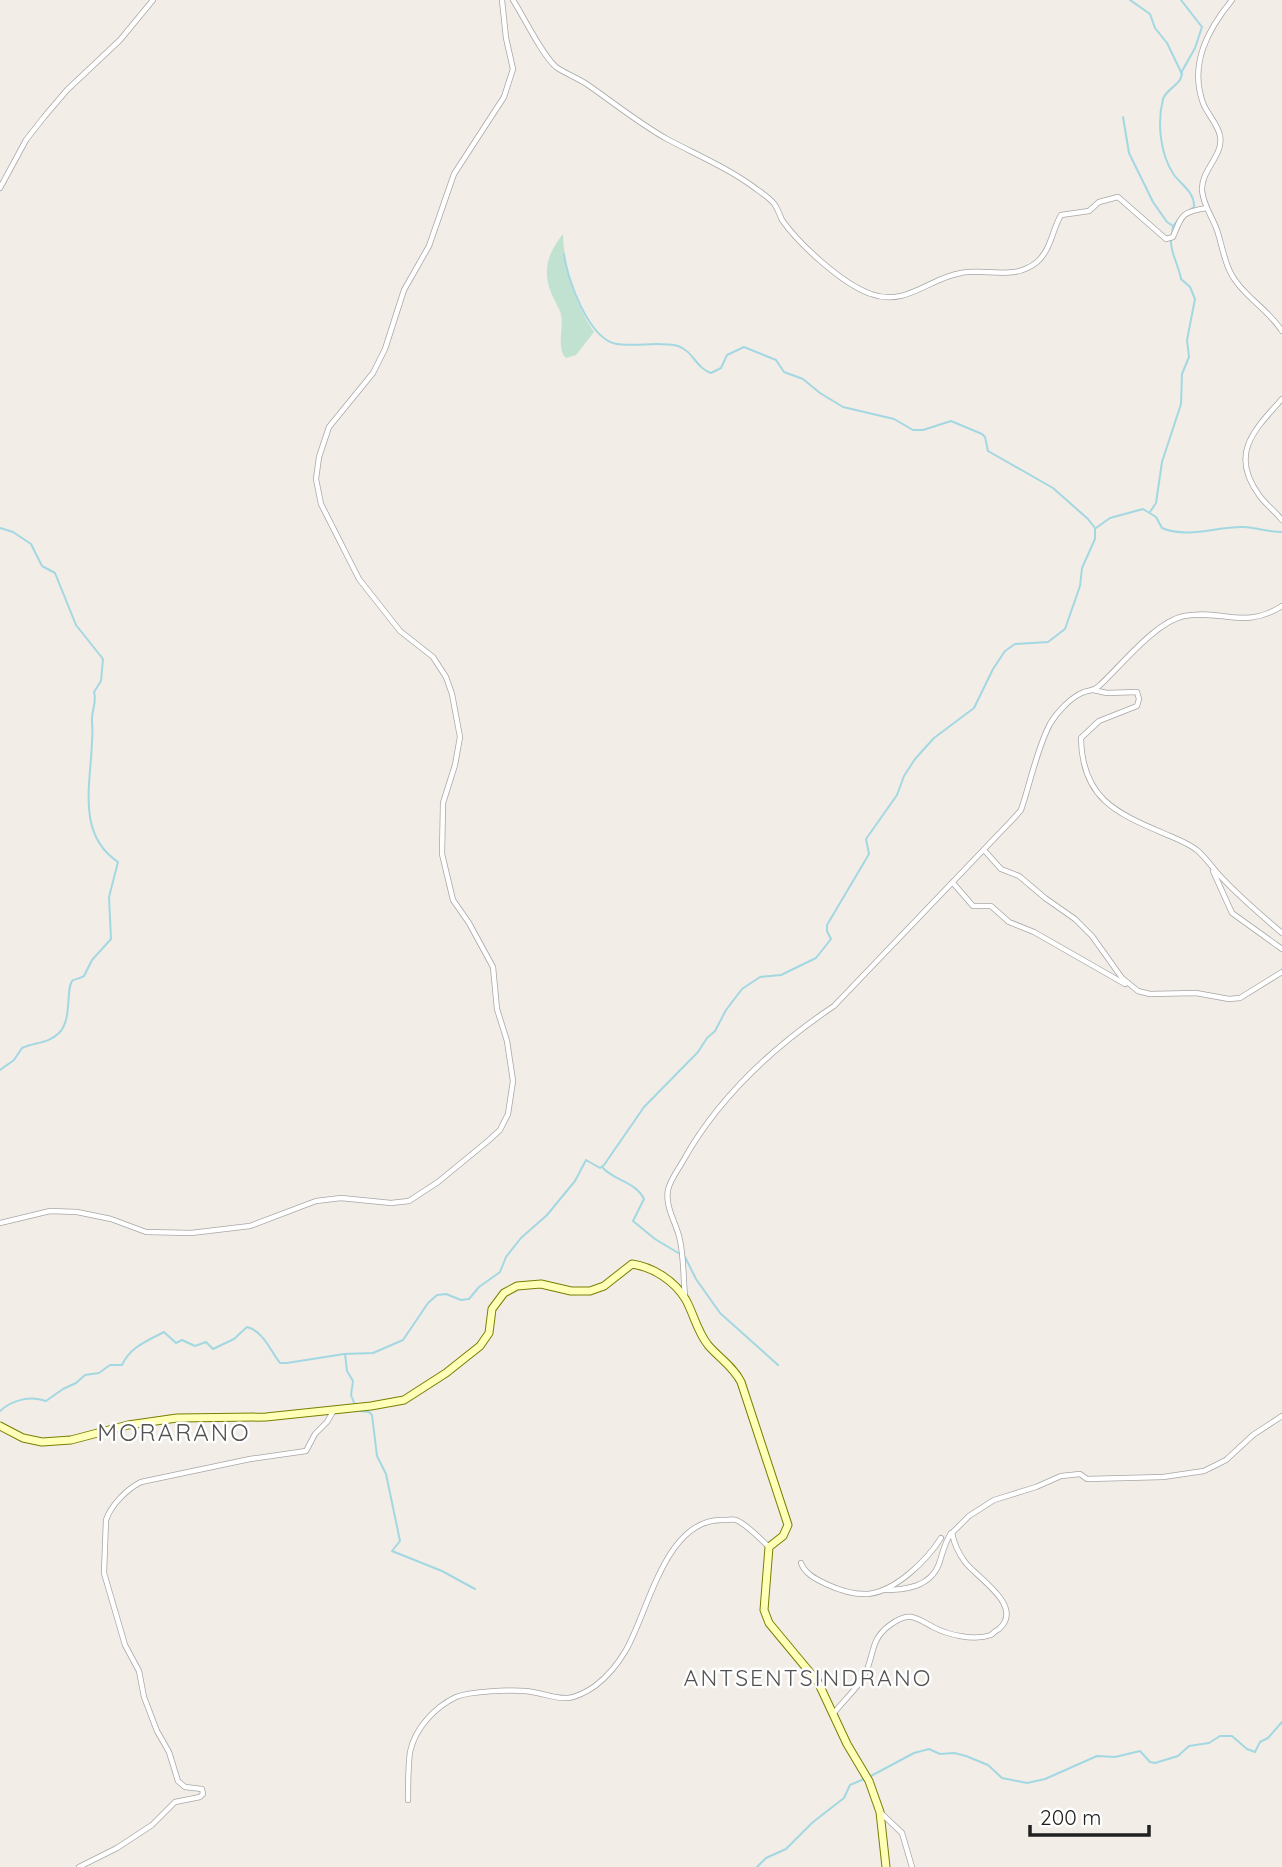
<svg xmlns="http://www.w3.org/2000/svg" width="1282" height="1867" font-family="Quicksand,sans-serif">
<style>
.wetland{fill:#c1e2d1}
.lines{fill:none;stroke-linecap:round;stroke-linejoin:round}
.stream{stroke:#a3d8e3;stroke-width:2}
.street-casing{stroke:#a7a7a7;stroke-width:6}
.secondary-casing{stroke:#787f00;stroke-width:9}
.street{stroke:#fff;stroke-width:4.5}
.secondary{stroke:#ffffb7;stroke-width:7}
.labels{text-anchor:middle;stroke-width:5;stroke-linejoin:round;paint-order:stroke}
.neighbourhood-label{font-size:23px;letter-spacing:2px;fill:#535353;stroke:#fff}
.quarter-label{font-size:24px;letter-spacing:2px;fill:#535353;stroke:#fff}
</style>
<rect width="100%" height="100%" fill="#f2ede6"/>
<!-- wetland -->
<path class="wetland" d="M563,234C564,267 575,305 594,332L576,355L566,358C556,348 564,328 561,315C560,309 555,302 552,295C542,272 547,254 563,234Z"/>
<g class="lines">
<!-- stream -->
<g class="stream">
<path d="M1130,0L1150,14L1155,28L1167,43L1182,74C1180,86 1167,88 1163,99C1157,123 1160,154 1174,175C1182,185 1195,193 1194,207L1188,211"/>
<path d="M1181,73L1195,48L1202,27L1181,0"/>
<path d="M1123,117L1129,153L1153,202L1167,222L1173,226L1172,234"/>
<path d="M1174,225L1184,213"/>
<path d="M1150,512L1156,503L1162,462L1181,404L1182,374L1189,357L1187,340L1195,299L1190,287L1181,279C1179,266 1170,252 1171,240"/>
<path d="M0,528L13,532L31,544L42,566L55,573L76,625L103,659L101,681L94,692C97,702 92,709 92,719C92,726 93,733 92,741C91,783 76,834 118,862L109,897L111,939L92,960L84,976C83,977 74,980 73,980C65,987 73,1019 59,1033C48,1044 35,1042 22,1048L14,1060L0,1070"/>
<path d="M1096,528L1110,518L1143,509L1156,517L1162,528C1189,539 1217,526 1244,527C1257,528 1270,532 1282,532"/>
<path d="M603,1168C615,1181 636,1182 644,1199L633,1221L655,1239L685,1257L696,1279L720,1313L778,1365"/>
<path d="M345,1354L347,1371L353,1381L351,1395L355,1405"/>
<path d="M0,1411C12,1400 31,1395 46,1401L63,1389L76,1383L85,1375L99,1373L110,1365H122C130,1347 147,1341 164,1332L176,1343L182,1340L195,1346L206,1342L213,1349L234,1339L247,1327C263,1331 270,1350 280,1363H287L344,1354L373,1353L403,1340L428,1303L437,1295L446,1294L461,1300L469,1299L479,1287L500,1272L506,1257L521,1238L547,1215L575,1181L586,1160L600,1168L604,1165L644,1107L698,1052L707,1038L715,1031L726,1010L742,989L760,977L781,975L816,958L831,939L827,931V925L869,854L866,839L897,795L904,776L915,759L934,738L974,708L993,669L1005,651L1015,644L1048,642L1065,629L1080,586L1082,568L1095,539V528L1088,519L1053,488L988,451L985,437L982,434L951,421L923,430H913L894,419L843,407L820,393L803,379L784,372L776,360L744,347L727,355L721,368L711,373C696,368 693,351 678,346C659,341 636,347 617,344C589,340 567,279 564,254"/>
<path d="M360,1411L369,1412L372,1415L377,1456L386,1474L400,1541L392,1551L442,1571L475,1589"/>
<path d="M869,1777L914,1753L929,1749L940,1754L954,1753L966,1756L988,1765L1002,1778L1027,1783L1045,1779L1097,1756L1115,1757L1140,1751L1150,1762L1155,1763L1178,1756L1189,1746L1209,1743L1220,1736H1232L1247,1749L1255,1752L1260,1742L1268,1738L1282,1722"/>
<path d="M757,1867L766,1858L786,1849L813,1822L844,1798L850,1785L864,1779"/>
</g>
<defs>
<g id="street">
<path d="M513,0C524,17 542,55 556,67C566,74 578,78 588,85C614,103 640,124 667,139C697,155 728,168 755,188C762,193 771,199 775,205C778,210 780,215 782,220C799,244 842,284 871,294C906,307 929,278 961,273C988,268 1014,281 1037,262C1051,250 1052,230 1061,215L1089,211L1099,202L1118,197L1166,239L1173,237C1182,215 1181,212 1207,208"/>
<path d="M1232,0C1208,29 1189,64 1203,103C1207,114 1218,124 1220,136C1224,155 1201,170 1202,190C1203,205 1212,216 1217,230C1223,248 1225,269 1238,284C1251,301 1270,312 1282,331"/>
<path d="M0,188L26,140L44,117L67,90L120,40L153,0"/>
<path d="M1282,399C1254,430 1229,454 1259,495C1266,505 1275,511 1282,520"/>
<path d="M1093,690L1107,693L1137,692L1139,699L1137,706L1099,721L1081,738C1082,801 1119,814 1170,836C1179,840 1190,844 1198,851C1207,859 1214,870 1223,879C1241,898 1262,916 1282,933"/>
<path d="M984,850L1001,869L1019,876L1045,898L1075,919L1092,936L1122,978L1138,991L1150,994L1196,993L1229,999L1240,998L1282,972"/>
<path d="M1213,871L1232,913L1282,949"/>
<path d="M953,883L973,906H991L1009,922L1034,932L1125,984"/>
<path d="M0,1223L50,1211L77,1212L111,1219L146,1232L191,1233L250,1226L316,1201L341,1198L391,1203L409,1201L438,1182L488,1141L500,1130L508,1114L513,1081L507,1041L497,1009L493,967L469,923L453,900L442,854L443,803L455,765L460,737L452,694L446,677L433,657L400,631L359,579L321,504L316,479L319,457L329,427L373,373L385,349L404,290L429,246L454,174L504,97L513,69L506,38L502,0"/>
<path d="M685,1295C683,1276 684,1254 679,1236C675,1221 665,1206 668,1190C670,1180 678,1170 683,1161C719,1096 773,1047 834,1006L1014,818L1021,810C1030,784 1037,748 1050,724C1057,712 1071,697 1084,692C1090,690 1094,691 1099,686C1121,666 1155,622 1184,616C1223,609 1244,630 1282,606"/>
<path d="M801,1563C805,1574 816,1579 826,1584C839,1590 853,1595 868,1594C896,1591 927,1560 941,1538"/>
<path d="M883,1590C906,1590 930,1587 939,1564C943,1552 944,1544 951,1533"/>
<path d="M834,1713C843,1701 857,1689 864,1676C875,1656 869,1640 890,1625C909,1611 915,1617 933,1627C948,1635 974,1641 991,1635C992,1634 997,1630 999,1629C1025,1606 977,1578 965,1562C959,1554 954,1543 952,1533L969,1516L994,1500L1036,1487L1061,1476L1080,1474L1087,1479L1163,1477L1204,1471L1226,1460L1253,1435L1282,1416"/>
<path d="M408,1800C408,1784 408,1768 410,1752C415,1728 435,1707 456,1697C471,1691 508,1690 525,1691C556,1694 563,1708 595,1686C608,1676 618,1664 626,1650C649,1610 666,1516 725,1520C729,1520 732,1519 736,1520C748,1525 760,1539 769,1547"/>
<path d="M880,1812L902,1833L912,1867"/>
<path d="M79,1867L117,1848L152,1825L175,1802L200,1797L203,1794L202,1789L185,1787L178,1781L169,1752L157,1731L144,1697L139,1671L125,1645L104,1573L106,1520C111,1505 127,1489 141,1482L250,1459L306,1451L315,1434L327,1422L334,1410"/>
</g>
<path id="secondary" d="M0,1426L23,1438L42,1442L71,1440L128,1425L177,1418L266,1417L371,1406L404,1400L446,1373L480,1346L489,1333L492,1309L504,1293L517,1286L541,1284L571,1291H590L604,1286L632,1264C653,1267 675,1281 686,1300C694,1315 697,1331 708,1345C719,1358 733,1366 741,1382L788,1525L783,1536L769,1547L764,1610L769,1623L818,1682L847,1744L869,1781L880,1812L886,1867"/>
</defs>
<!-- street casing -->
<use href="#street" class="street-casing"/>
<!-- secondary casing -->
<use href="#secondary" class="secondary-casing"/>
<!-- street -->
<use href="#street" class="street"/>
<!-- secondary -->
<use href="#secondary" class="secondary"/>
</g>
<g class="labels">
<!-- neighbourhood labels -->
<g class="neighbourhood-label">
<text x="808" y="1686">ANTSENTSINDRANO</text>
</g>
<!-- quarter labels -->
<g class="quarter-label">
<text x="174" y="1441">MORARANO</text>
</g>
</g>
<!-- scale -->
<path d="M1030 1825v10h119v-10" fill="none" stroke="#202020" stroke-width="3.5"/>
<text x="1040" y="1825" font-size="21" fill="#202020" stroke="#ffffff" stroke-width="5" paint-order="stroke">200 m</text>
</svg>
